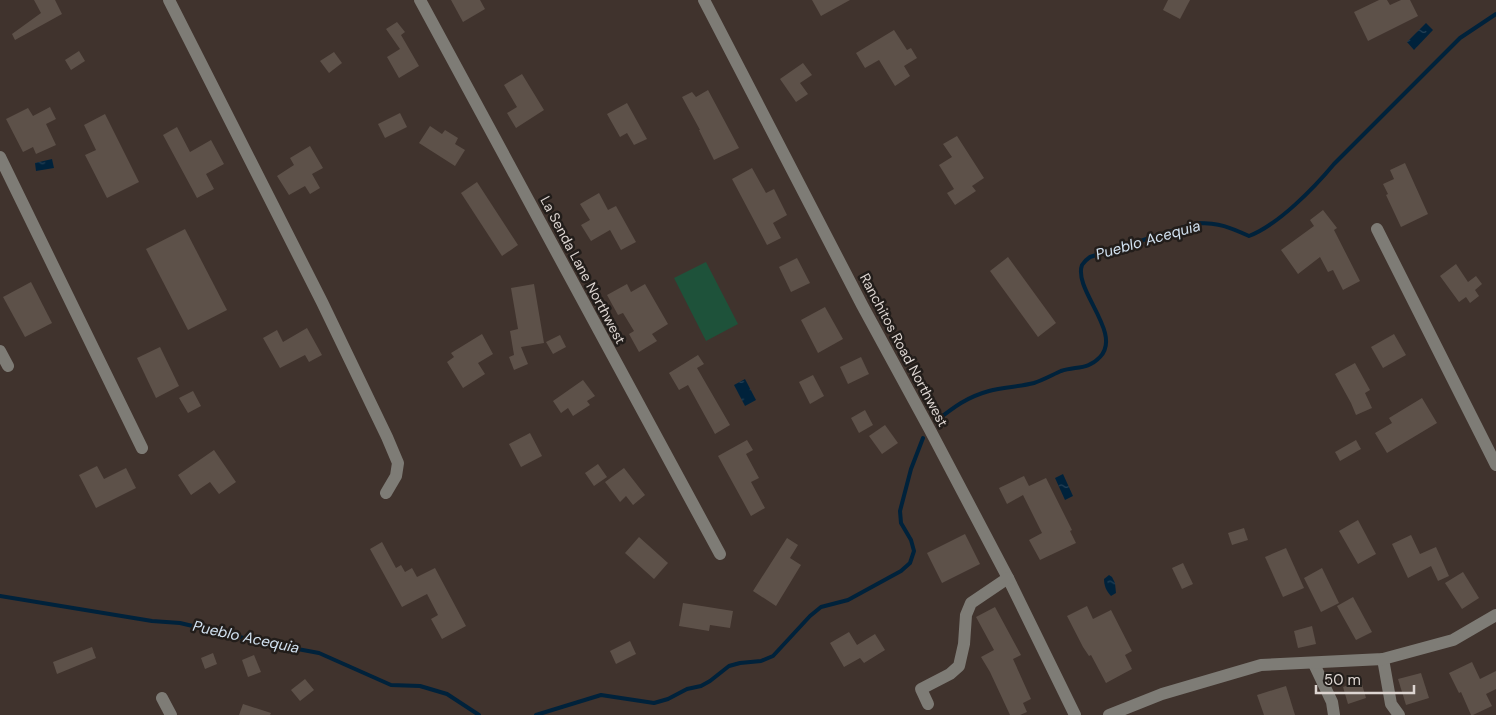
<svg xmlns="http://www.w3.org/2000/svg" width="1496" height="715" font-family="'DM Sans',sans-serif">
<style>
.pitch{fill:#1e523a}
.water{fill:url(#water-ripples)}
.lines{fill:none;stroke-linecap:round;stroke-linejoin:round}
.stream{stroke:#00223b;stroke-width:4}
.building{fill:#5d5149}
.minor{stroke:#7e7c76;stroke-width:12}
.labels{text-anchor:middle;stroke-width:5;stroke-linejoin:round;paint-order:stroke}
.street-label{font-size:14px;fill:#ddd5d1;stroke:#221d1a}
.water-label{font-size:15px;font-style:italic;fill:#d1e1f0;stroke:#221d1a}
</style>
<defs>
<pattern id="water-ripples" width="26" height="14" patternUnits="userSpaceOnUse" patternTransform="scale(1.25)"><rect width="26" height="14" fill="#00223b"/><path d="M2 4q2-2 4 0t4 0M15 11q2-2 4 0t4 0" fill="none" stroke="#254156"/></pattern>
</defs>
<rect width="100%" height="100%" fill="#40332d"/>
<!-- pitch -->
<path class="pitch" d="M706,262L738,324L706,341L674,278Z"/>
<!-- water -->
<g class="water">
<path d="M1426,23L1433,30L1414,50L1407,42Z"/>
<path d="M52,159L54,168L36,171L35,163Z"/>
<path d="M745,379L756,400L745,406L734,385Z"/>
<path d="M1063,474L1073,496L1065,500L1055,478Z"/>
<path d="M1109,575L1112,577L1115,583L1116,593L1111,596C1106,591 1104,585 1104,579Z"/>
</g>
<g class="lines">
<!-- stream -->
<g class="stream">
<path d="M936,421C954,407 967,397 989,391C1003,387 1019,387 1034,383C1043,380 1052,375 1061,371C1076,366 1088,370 1100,357C1123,333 1073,290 1082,265C1084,262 1087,259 1090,257L1197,223C1220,223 1229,227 1249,236C1278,225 1314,188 1334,164L1460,38L1496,14"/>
<path d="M0,596L152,621L180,623L265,643L319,653L391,685L420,686L447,694L479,715"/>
<path d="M536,715L601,695L654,703L668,699L687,689L701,686L710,681L729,666L740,663L761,661L773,656L810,616L821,607L848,600L901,571L910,563L914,551L911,540L901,523L900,511L911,469L923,438"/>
</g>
</g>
<!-- building -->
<g class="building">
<path d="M34,0H55L62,14L15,40L12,34L41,13Z"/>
<path d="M451,0H480L485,9L463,22Z"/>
<path d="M812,0H850L821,16Z"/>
<path d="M1168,0H1190L1180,19L1163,10Z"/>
<path d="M1379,0H1387L1390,5L1401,0H1410L1418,16L1368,41L1354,12Z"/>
<path d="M397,22L405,32L401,35L419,66L399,78L387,57L400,49L386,29Z"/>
<path d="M894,30L907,50L911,48L917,58L904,66L910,76L895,86L879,60L865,68L856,53Z"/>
<path d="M79,51L85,61L71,70L65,60Z"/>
<path d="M334,52L342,63L329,73L320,61Z"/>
<path d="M803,63L812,75L800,83L808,94L796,102L780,79Z"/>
<path d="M522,74L544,110L516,128L507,113L517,107L504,85Z"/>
<path d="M708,90L739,148L714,160L699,130H700L682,97L692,92L696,97Z"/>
<path d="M627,103L647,139L634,145L627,133L620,137L607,114Z"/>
<path d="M50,107L56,119L46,124L56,145L36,154L33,147L23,152L6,119L28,108L33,116Z"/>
<path d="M400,113L407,127L385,138L378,124Z"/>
<path d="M105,114L139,182L107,198L85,155L96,150L84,125Z"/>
<path d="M430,126L442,134L445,130L458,138L455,144L465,150L455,166L419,143Z"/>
<path d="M177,127L190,152L211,140L224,164L206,174L214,189L197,198L163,135Z"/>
<path d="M957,136L984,178L972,186L976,191L955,205L947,193L954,189L939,165L952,157L943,144Z"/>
<path d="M310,146L323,168L312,174L320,188L310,194L305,186L289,195L277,176L294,165L290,158Z"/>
<path d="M1405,163L1428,214L1401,227L1386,195L1388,194L1383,184L1394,179L1390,170Z"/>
<path d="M752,168L766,193L774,189L787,215L773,223L781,238L767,245L732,179Z"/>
<path d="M477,182L518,245L502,256L461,193Z"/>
<path d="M599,193L608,210L616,206L636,242L621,250L610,230L591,241L581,225L590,220L580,204Z"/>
<path d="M1323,210L1337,228L1334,230L1360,281L1343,290L1333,270L1328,272L1320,257L1298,274L1281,250L1314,226L1310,220Z"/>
<path d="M185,229L227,310L188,330L146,249Z"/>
<path d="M1008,257L1056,323L1038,337L990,271Z"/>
<path d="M797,258L810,283L791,292L779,267Z"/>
<path d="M1456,264L1468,282L1476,276L1482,284L1475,290L1479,296L1470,303L1466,297L1459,302L1440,276Z"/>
<path d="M31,282L52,323L25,337L3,297Z"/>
<path d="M534,284L544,343L521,347L528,364L514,370L509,357L514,355L510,331L518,329L511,288Z"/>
<path d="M627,284L631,292L645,284L668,324L652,334L657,341L639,352L629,334L634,331L623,313L618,315L607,295Z"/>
<path d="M825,307L843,339L818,353L801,320Z"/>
<path d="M307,328L322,355L309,362L305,355L280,368L263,338L277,330L283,342Z"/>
<path d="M482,334L493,354L478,363L485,374L463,388L447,362L454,357L451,353Z"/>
<path d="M1394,334L1406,355L1383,368L1371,347Z"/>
<path d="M560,335L566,347L553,354L546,342Z"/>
<path d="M160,347L179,386L156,398L137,358Z"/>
<path d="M698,355L704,364L697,368L730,425L715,434L688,385L679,390L669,373Z"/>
<path d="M861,357L869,374L848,384L840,367Z"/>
<path d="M1355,363L1370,390L1365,393L1372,408L1356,415L1351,403L1335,374Z"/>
<path d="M813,375L824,396L810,404L799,382Z"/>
<path d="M583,380L595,396L587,401L590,405L573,416L568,408L561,413L553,401Z"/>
<path d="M193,391L201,406L188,413L179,398Z"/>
<path d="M1422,398L1437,423L1387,453L1375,433L1392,423L1389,418Z"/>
<path d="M865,410L873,425L859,433L851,418Z"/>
<path d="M885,425L898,443L882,454L869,436Z"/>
<path d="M530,433L542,456L521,467L509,444Z"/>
<path d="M747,440L753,450L746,454L759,478L751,482L765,508L751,516L718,456Z"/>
<path d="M1356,440L1361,449L1340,461L1335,452Z"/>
<path d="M214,450L236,482L219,494L210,482L191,495L178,475Z"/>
<path d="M598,464L607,477L594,486L585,473Z"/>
<path d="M97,466L104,479L126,468L136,488L96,508L79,475Z"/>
<path d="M624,468L645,495L633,505L626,496L620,502L605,482Z"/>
<path d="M1024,476L1029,486L1046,478L1072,530L1070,531L1076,543L1040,560L1029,540L1042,533L1023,495L1007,504L999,488Z"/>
<path d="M1358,520L1376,554L1358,564L1339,531Z"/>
<path d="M1244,528L1248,540L1232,545L1228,533Z"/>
<path d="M965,534L980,564L942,583L927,553Z"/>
<path d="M1411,535L1420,554L1436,547L1449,576L1438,581L1431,566L1408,578L1392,544Z"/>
<path d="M639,537L668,563L654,579L625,553Z"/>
<path d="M787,538L798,545L790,558L801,565L776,606L753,591Z"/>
<path d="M382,542L396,568L401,565L405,572L412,568L417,577L435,568L466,626L442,639L431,619L438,615L427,594L402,607L370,549Z"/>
<path d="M1286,548L1304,588L1283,597L1265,557Z"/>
<path d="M1183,563L1193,584L1182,589L1172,568Z"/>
<path d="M1322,568L1339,603L1321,612L1304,578Z"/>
<path d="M1463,572L1479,598L1462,609L1445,583Z"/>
<path d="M1353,597L1372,632L1356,640L1337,606Z"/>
<path d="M683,603L733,611L730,628L710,625L709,631L679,626Z"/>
<path d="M1087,606L1093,619L1111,610L1132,651L1125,655L1132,669L1106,683L1091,655L1089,656L1083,647L1067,616Z"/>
<path d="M995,607L1021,655L1013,659L1031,699L1023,703L1027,712L1020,715H1010L990,672L981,657L994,650L976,617Z"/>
<path d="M1312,626L1316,644L1298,648L1294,631Z"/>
<path d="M849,632L857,645L875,634L885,650L864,663L860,658L844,667L830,643Z"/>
<path d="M630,641L636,654L616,664L610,651Z"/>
<path d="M92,647L96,658L57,674L53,662Z"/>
<path d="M213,653L217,664L205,669L201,658Z"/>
<path d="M254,655L261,672L248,677L242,660Z"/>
<path d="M1472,662L1480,679L1496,671V689L1486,694L1492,706L1473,715H1471L1461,692L1459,693L1449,673Z"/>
<path d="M1421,673L1429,698L1406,705L1398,679Z"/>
<path d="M305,679L314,690L300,701L291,690Z"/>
<path d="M1361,681L1366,698L1348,704L1343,687Z"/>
<path d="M1286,686L1295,715H1264L1257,695Z"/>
<path d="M243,704L271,713L270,715H239Z"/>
</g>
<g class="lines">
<!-- minor -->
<g class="minor">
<path d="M169,0L322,302L387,437L398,463L396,476L386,493"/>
<path d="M420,0L720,554"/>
<path d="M704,0L862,305L930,430L1008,578L1075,715"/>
<path d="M0,157L142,448"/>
<path d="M1377,229L1496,465"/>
<path d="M0,351L8,366"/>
<path d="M1383,659L1391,704L1399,715"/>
<path d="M1314,664L1332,702L1334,715"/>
<path d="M162,698L171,715"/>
<path d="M928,704L921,689L950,674L959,666L964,644L966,615L971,603L1008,578"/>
<path d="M1109,715L1162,694L1261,665L1383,659L1453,640L1496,615"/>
</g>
</g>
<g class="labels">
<!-- street labels -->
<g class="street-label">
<text transform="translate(583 270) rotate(62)" y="5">La Senda Lane Northwest</text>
<text transform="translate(904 350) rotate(62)" y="5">Ranchitos Road Northwest</text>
</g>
<!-- water labels -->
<g class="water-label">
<text transform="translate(1148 240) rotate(-16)" y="5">Pueblo Acequia</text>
<text transform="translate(246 637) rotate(12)" y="5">Pueblo Acequia</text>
</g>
</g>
<!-- scale -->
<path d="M1316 685v8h98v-8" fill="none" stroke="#ddd5d1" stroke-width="2.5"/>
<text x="1324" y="685" font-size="15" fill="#ddd5d1" stroke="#221d1a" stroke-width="4" paint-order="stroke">50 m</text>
</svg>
